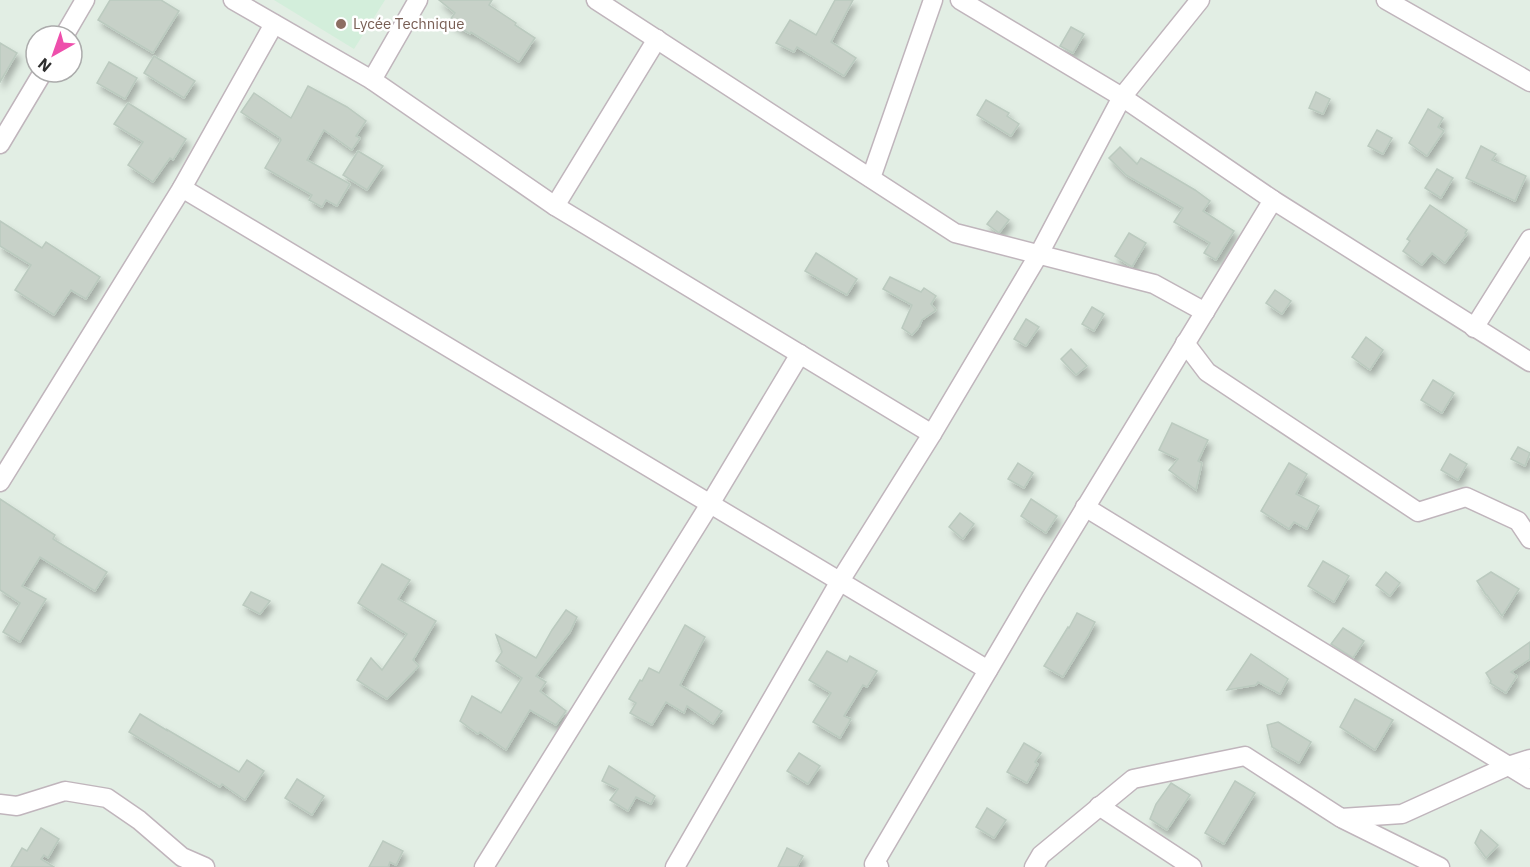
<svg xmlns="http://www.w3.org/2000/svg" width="1530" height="867" font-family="'IBM Plex Sans',sans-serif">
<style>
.education{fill:#d3eedb}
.building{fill:#c7d1c8;stroke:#bbcabf;stroke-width:1.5;filter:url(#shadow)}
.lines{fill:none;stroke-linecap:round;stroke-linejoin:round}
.street-casing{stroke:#c0b5bc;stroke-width:21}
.street{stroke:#fff;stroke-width:18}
.education-dot{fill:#8d6e63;stroke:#fff;stroke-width:2}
.labels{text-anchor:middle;stroke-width:5;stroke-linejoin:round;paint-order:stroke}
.education-label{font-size:15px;fill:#785e54;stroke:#fff;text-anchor:start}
</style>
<defs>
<filter id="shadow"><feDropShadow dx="3.5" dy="6" stdDeviation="3" flood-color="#0004"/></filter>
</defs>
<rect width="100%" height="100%" fill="#e2eee4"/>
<!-- education -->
<path class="education" d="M274,0H385L354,49Z"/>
<!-- building -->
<g class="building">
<path d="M110,0H161L179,11L153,53L98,20Z"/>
<path d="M439,0H492L489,5L516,23L515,25L535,38L519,62L471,32L470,34L449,21L455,13Z"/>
<path d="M835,0H853L831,42L856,58L844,76L797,47L794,52L776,43L790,20L816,35Z"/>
<path d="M1071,27L1084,34L1073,53L1060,46Z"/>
<path d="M0,43L17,53L0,82Z"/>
<path d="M154,56L195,81L184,98L144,73Z"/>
<path d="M109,62L137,78L125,99L97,83Z"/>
<path d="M308,86L347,107L366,121L356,136L360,138L352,150L324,130L307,160L350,184L337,206L326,200L322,207L309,200L312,195L265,168L281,140L280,138L241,112L254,93L291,118Z"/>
<path d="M1316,92L1330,99L1323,114L1309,108Z"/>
<path d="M986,100L1009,113L1007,116L1019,124L1011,136L977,115Z"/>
<path d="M128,103L186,139L173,160L170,158L153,182L128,165L143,142L114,124Z"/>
<path d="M1428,109L1443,118L1438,127L1444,131L1427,156L1409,143Z"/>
<path d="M1377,130L1392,138L1383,154L1368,146Z"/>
<path d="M1481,146L1496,154L1492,160L1526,176L1515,201L1466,178Z"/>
<path d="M1120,147L1137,164L1141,158L1195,190L1210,201L1203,211L1234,231L1216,260L1204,253L1210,243L1174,222L1183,208L1126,175L1109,158Z"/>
<path d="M358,151L383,166L367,190L343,175Z"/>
<path d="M1437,169L1453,178L1441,198L1425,188Z"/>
<path d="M1430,205L1467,230L1465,233L1467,234L1445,263L1432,253L1422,265L1403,251L1410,241L1407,239Z"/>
<path d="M997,211L1009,220L999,233L987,224Z"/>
<path d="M0,221L42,248L46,242L100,277L86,299L71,290L54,315L15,290L31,265L0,246Z"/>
<path d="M1129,233L1146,243L1132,267L1115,256Z"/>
<path d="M816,253L857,279L847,295L805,271Z"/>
<path d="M890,277L921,292L924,288L936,296L931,304L936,310L922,320L919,327L912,335L902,328L912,305L883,289Z"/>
<path d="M1275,290L1291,301L1282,314L1266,303Z"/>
<path d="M1092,307L1104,314L1094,331L1082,324Z"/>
<path d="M1026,319L1039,327L1026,346L1014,339Z"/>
<path d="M1366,337L1383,350L1370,370L1352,357Z"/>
<path d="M1071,349L1087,366L1076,375L1061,359Z"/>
<path d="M1433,380L1454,393L1442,413L1421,400Z"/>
<path d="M1172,423L1208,440L1198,461L1202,463L1196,490L1169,470L1178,459L1159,450Z"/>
<path d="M1518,447L1530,453L1525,466L1511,459Z"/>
<path d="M1450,454L1467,464L1458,480L1441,470Z"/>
<path d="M1018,463L1033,473L1024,488L1008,479Z"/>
<path d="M1289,463L1307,474L1296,494L1319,506L1307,529L1294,522L1289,529L1261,511Z"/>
<path d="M0,499L55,535L53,539L107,572L95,591L40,557L22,586L46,599L20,642L3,632L20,603L0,590Z"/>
<path d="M1031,499L1057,516L1046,533L1021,516Z"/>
<path d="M960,513L974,524L963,539L949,527Z"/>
<path d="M1323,561L1349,576L1334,602L1308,586Z"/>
<path d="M382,564L410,580L398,599L436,621L413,660L419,666L387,699L357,680L371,658L382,670L407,634L358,603Z"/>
<path d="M1386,572L1400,583L1390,596L1376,585Z"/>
<path d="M1491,572L1519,589L1502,616L1487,595H1486L1477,581Z"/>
<path d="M251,592L270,601L260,614L243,605Z"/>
<path d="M566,610L577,617L570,632L536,676L546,682L540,691L566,711L556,725L530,710L506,750L480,732L478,734L460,721L472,696L501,713L522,678L496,661L502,652L496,635L536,658L552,630Z"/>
<path d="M1077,613L1095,622L1088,636L1063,677L1044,666L1068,627L1069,628Z"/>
<path d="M685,625L705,637L680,685L722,711L713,724L687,706L684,713L666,702L652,725L630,713L636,703L629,699L640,680L642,681L649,668L659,673Z"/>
<path d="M1343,628L1364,641L1353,658L1331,644Z"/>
<path d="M1530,642V659L1511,672L1517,676L1506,693L1490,683L1491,681L1486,673Z"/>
<path d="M827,651L847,662L850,656L877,671L867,687L863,685L844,716L851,719L840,738L813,722L831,693L809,680Z"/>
<path d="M1251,654L1288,679L1280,694L1258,682L1256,685L1227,690Z"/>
<path d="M1355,699L1393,720L1375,750L1340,727Z"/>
<path d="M140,714L168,731L166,729L239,772L247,760L264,771L245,800L222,784L220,787L129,732Z"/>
<path d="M1278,722L1311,742L1299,763L1272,747L1267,725Z"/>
<path d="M1024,743L1041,753L1035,762L1038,764L1027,783L1007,772Z"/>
<path d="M799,753L820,766L808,784L787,771Z"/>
<path d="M609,766L655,796L651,804L636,797L628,811L610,800L618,789L602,781Z"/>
<path d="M297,779L324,796L312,815L285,798Z"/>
<path d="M1235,781L1255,793L1224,844L1205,833Z"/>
<path d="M1171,783L1190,795L1167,830L1150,819L1156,804Z"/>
<path d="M987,808L1006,820L994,838L976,827Z"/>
<path d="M41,828L59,839L48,858L44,855L41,859L54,867H11L22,848L27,851Z"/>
<path d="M1481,830L1498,845L1486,858L1475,843Z"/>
<path d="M383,841L403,851L396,865L390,862L388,867H369Z"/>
<path d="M787,848L803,856L797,867H778Z"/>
</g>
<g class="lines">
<defs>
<g id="street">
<path d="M233,0L372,80L418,0"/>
<path d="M596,0L955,233L1154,284L1205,312"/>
<path d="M960,0L1122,97L1273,200L1530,362"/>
<path d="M1386,0L1530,82"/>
<path d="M64,36L85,0"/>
<path d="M372,80L555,206L932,434L840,581L675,867"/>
<path d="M0,144L43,72"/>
<path d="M871,178L933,0"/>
<path d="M182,188L988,670"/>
<path d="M555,206L657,39"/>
<path d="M1474,328L1530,239"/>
<path d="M1185,343L1207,372L1418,512L1466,497L1518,521L1530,539"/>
<path d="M932,434L1039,254L1122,97L1200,0"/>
<path d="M0,482L182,188L274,24"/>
<path d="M1085,507L1530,779"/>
<path d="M0,804L17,806L65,791L107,798L139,820L182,857L205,867"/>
<path d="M1099,806L1192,867"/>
<path d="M1343,819L1440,867"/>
<path d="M484,867L710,504L800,354"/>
<path d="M879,867L874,864L1034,592L1273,200"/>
<path d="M1034,867L1041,855L1133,779L1245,756L1341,818L1402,814L1508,766L1530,759"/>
</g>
</defs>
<!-- street casing -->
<use href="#street" class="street-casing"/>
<!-- street -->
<use href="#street" class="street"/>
</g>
<!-- markers -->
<circle class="education-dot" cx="341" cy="24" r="6"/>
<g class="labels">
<!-- education labels -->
<g class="education-label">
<text x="353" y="29">Lycée Technique</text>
</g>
</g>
<!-- north arrow -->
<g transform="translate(54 54) rotate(220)"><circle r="28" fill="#ffffff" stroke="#ababab" stroke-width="1.5"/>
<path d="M0-4.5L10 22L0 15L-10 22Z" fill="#ee4fac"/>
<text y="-9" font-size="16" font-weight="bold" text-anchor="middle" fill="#2e2e2e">N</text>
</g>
</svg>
